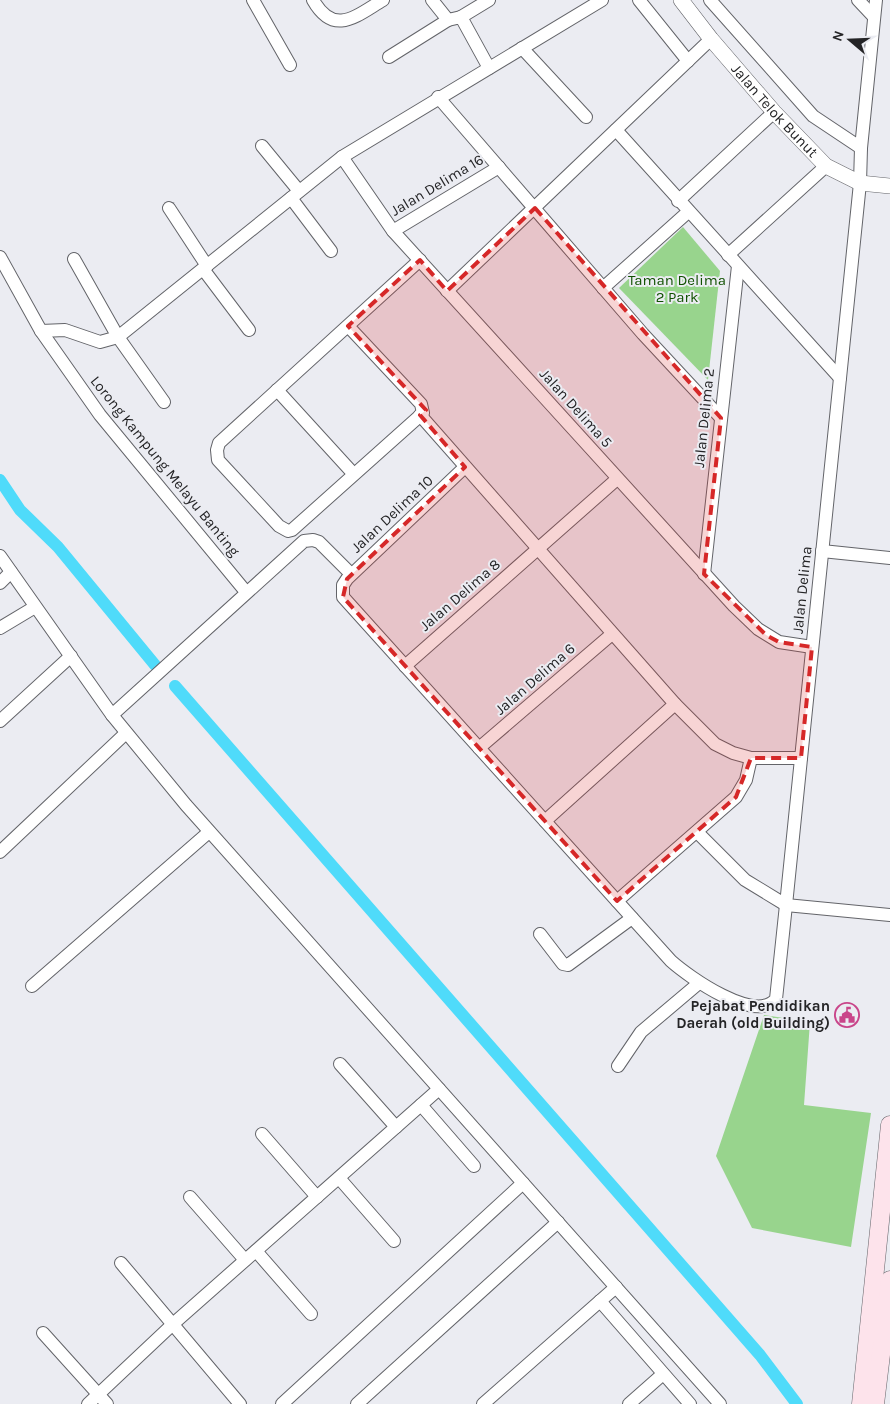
<svg xmlns="http://www.w3.org/2000/svg" width="890" height="1404" font-family="Karla,sans-serif">
<style>
.green{fill:#98d48d}
.lines{fill:none;stroke-linecap:round;stroke-linejoin:round}
.canal{stroke:#4fdbfa;stroke-width:12}
.minor-casing{stroke:#636469;stroke-width:14}
.tertiary-casing{stroke:#636469;stroke-width:16}
.secondary-casing{stroke:#636469;stroke-width:19}
.minor{stroke:#fff;stroke-width:12}
.tertiary{stroke:#fff;stroke-width:15}
.secondary{stroke:#fde3eb;stroke-width:18}
.marked{fill:#d62828;fill-opacity:0.2;stroke:#d62828;stroke-width:4;stroke-dasharray:10 6;stroke-linejoin:round}
.labels{text-anchor:middle;stroke-width:4;stroke-linejoin:round;paint-order:stroke}
.street-label{font-size:15px;fill:#242426;stroke:#ebecf2}
.park-label{font-size:15px;fill:#105101;stroke:#ebecf2}
.poi-label{font-size:15px;font-weight:bold;fill:#242426;stroke:#ebecf2;text-anchor:end}
</style>
<rect width="100%" height="100%" fill="#ebecf2"/>
<!-- green -->
<g class="green">
<path d="M683,227L720,271L708,380L619,288Z"/>
<path d="M764,1015L810,1022L804,1105L871,1113L851,1247L752,1228L716,1156Z"/>
</g>
<g class="lines">
<!-- canal -->
<g class="canal">
<path d="M0,480L20,510L58,547L155,665"/>
<path d="M175,686L760,1355L797,1404"/>
</g>
<defs>
<g id="minor">
<path d="M253,0L290,65"/>
<path d="M313,0C334,37 356,16 383,0"/>
<path d="M432,0L448,20L461,17L489,68"/>
<path d="M639,0L688,61"/>
<path d="M710,0L813,116L861,148"/>
<path d="M858,0L874,17"/>
<path d="M461,17L489,0"/>
<path d="M522,48L586,117"/>
<path d="M389,57L448,20"/>
<path d="M438,97L643,334L721,418"/>
<path d="M616,130L840,378"/>
<path d="M262,146L299,191"/>
<path d="M342,157L393,231L734,606L758,629L779,642L812,647"/>
<path d="M291,198L331,251"/>
<path d="M678,201L774,112"/>
<path d="M169,208L207,266"/>
<path d="M393,231L499,167"/>
<path d="M728,255L826,166"/>
<path d="M0,257L41,331L100,415L246,592"/>
<path d="M74,259L118,337L164,402"/>
<path d="M203,269L249,330"/>
<path d="M603,288L688,212"/>
<path d="M447,291L711,39"/>
<path d="M348,326L421,404L423,413L292,530L288,531L279,526L218,460L217,450L219,443L420,260"/>
<path d="M41,331L65,330L100,342L118,337L342,157L602,0"/>
<path d="M277,390L350,470"/>
<path d="M420,415L675,704L715,744L733,753L751,758H801"/>
<path d="M465,467L347,579L343,585V597L671,961C689,977 755,1024 776,999L786,905L860,183L861,148L876,0"/>
<path d="M822,551L890,558"/>
<path d="M0,556L112,715L186,805L720,1404"/>
<path d="M704,574L738,266"/>
<path d="M0,583L11,572"/>
<path d="M0,628L35,607"/>
<path d="M405,666L617,479"/>
<path d="M112,715L304,541L313,540L319,542L351,574"/>
<path d="M0,721L71,656"/>
<path d="M479,748L612,634"/>
<path d="M545,821L675,704"/>
<path d="M697,832L745,880L786,905L890,915"/>
<path d="M0,852L126,733"/>
<path d="M617,901L736,797L746,780L751,758"/>
<path d="M540,934L563,964L568,965L632,918"/>
<path d="M32,986L209,832"/>
<path d="M340,1064L396,1127"/>
<path d="M618,1066L641,1032L699,983"/>
<path d="M421,1105L474,1166"/>
<path d="M262,1134L317,1197"/>
<path d="M339,1178L394,1241"/>
<path d="M190,1197L245,1260"/>
<path d="M256,1251L311,1314"/>
<path d="M121,1263L240,1404"/>
<path d="M600,1301L690,1404"/>
<path d="M43,1333L107,1404"/>
<path d="M88,1404L173,1324L439,1089"/>
<path d="M282,1404L523,1183"/>
<path d="M357,1404L558,1222"/>
<path d="M483,1404L616,1287"/>
<path d="M629,1404L663,1374"/>
</g>
<g id="tertiary">
<path id="s1" d="M681,0L711,39L774,112L826,166L860,183L890,186"/>
</g>
<g id="secondary">
<path d="M861,1404L890,1125"/>
<path d="M875,1404L890,1280"/>
</g>
</defs>
<!-- minor casing -->
<use href="#minor" class="minor-casing"/>
<!-- tertiary casing -->
<use href="#tertiary" class="tertiary-casing"/>
<!-- secondary casing -->
<use href="#secondary" class="secondary-casing"/>
<!-- minor -->
<use href="#minor" class="minor"/>
<!-- tertiary -->
<use href="#tertiary" class="tertiary"/>
<!-- secondary -->
<use href="#secondary" class="secondary"/>
</g>
<!-- marked area -->
<path class="marked" d="M535,208L721,418L704,574L766,635L779,642L812,647L801,758H751L736,797L617,901L343,597L347,579L465,467L420,415L426,410L348,326L420,260L447,291Z"/>
<!-- icons -->
<defs>
<symbol id="civic-ring" viewBox="-11 -11 22 22"><circle r="9.5" fill="#ebecf2" stroke="#c9458a" stroke-width="1.5"/><path d="M-.6-6.5H3V-4.5H.6V-3L4-1V1h2V6H-6V1h2V-1L-.6-3ZM-1.2 2.5V6h2.4V2.5Z" fill="#c9458a"/></symbol>
</defs>
<g fill-rule="evenodd">
<use href="#civic-ring" x="833" y="1001" width="28" height="28"/>
</g>
<g class="labels">
<!-- street labels -->
<g class="street-label">
<text dy="5" stroke="none"><textPath href="#s1" startOffset="145">Jalan Telok Bunut</textPath></text>
<text transform="translate(437 185) rotate(-31)" y="5">Jalan Delima 16</text>
<text transform="translate(576 408) rotate(48)" y="5">Jalan Delima 5</text>
<text transform="translate(704 418) rotate(-84)" y="5">Jalan Delima 2</text>
<text transform="translate(165 466) rotate(51)" y="5">Lorong Kampung Melayu Banting</text>
<text transform="translate(392 514) rotate(-43)" y="5">Jalan Delima 10</text>
<text transform="translate(802 590) rotate(-84)" y="5">Jalan Delima</text>
<text transform="translate(460 595) rotate(-41)" y="5">Jalan Delima 8</text>
<text transform="translate(535 679) rotate(-41)" y="5">Jalan Delima 6</text>
</g>
<!-- park labels -->
<g class="park-label">
<text x="677" y="285">Taman Delima<tspan x="677" dy="17">2 Park</tspan></text>
</g>
<!-- poi labels -->
<g class="poi-label">
<text x="830" y="1011">Pejabat Pendidikan<tspan x="830" dy="17">Daerah (old Building)</tspan></text>
</g>
</g>
<!-- north arrow -->
<g transform="translate(850 40) rotate(289)" stroke="#ebecf2" stroke-width="4" paint-order="stroke">
<path d="M0-4L9 19L0 12L-9 19Z" fill="#242426"/>
<text y="-8" font-size="14" font-weight="bold" text-anchor="middle" fill="#242426">N</text>
</g>
</svg>
